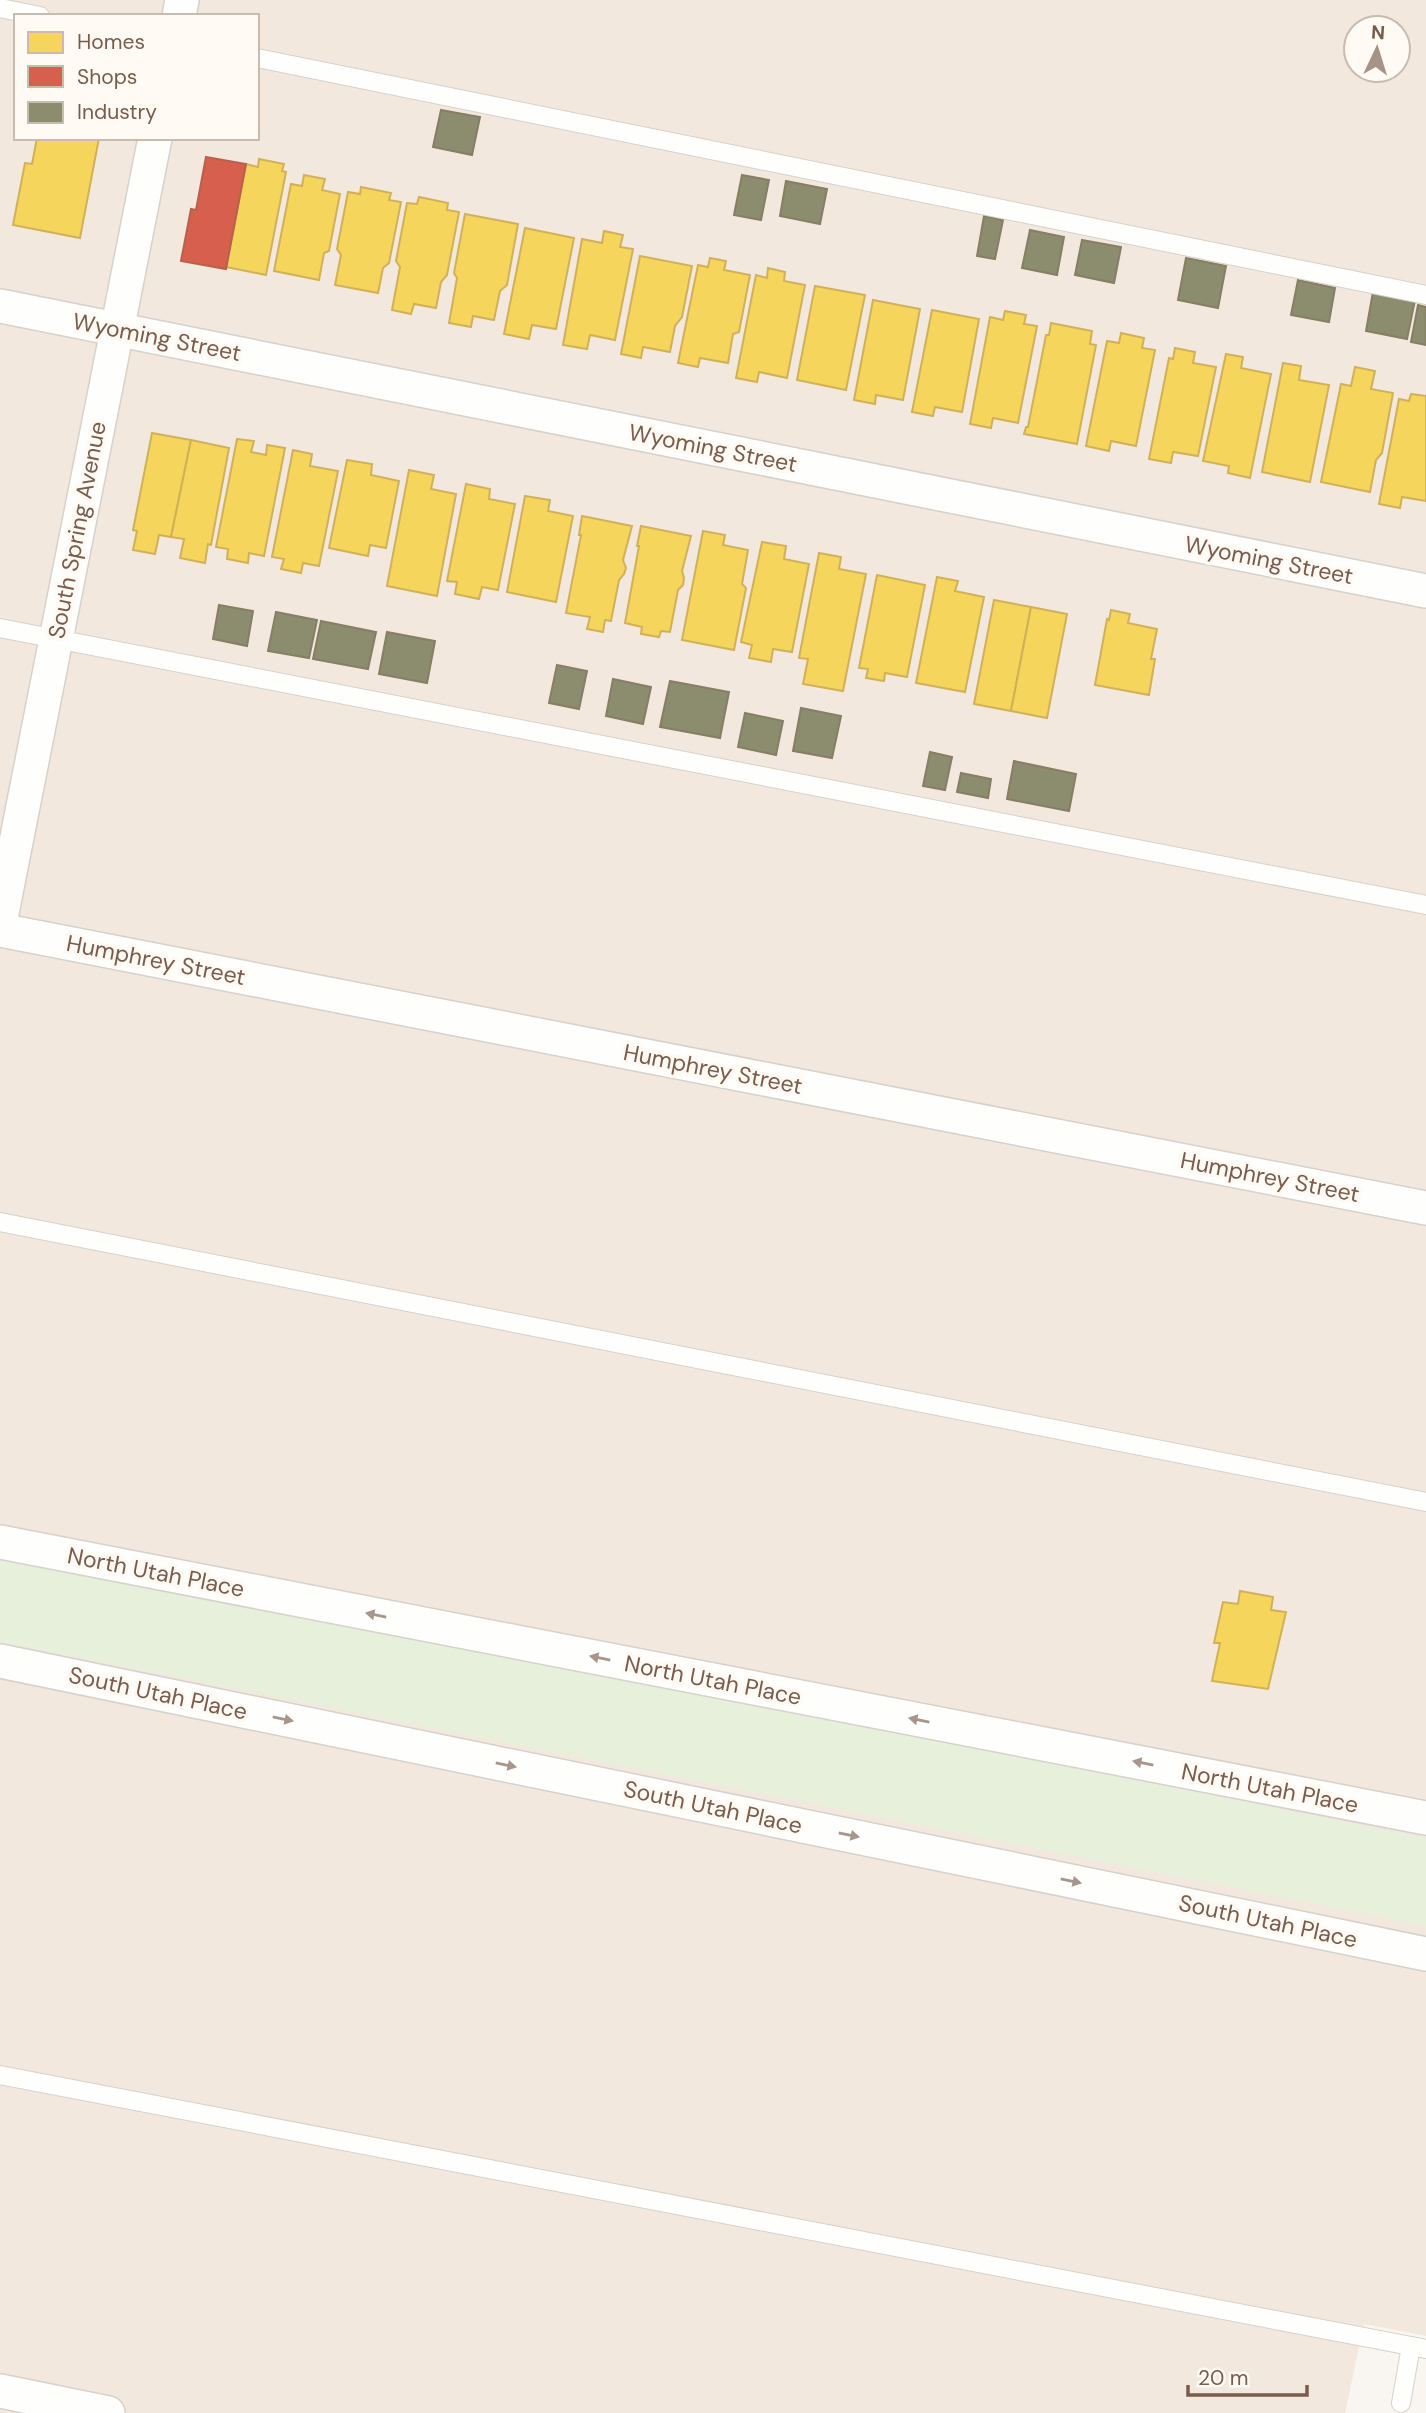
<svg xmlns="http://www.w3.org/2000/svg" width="1426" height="2413" font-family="'DM Sans',sans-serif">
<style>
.residential{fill:#f2e8de;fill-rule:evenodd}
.green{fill:#e7f0db}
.homes{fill:#f6d55c;stroke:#d1b158;stroke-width:2}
.shops{fill:#d6604d;stroke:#ba5f4d;stroke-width:2}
.industry{fill:#8c8c6e;stroke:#877e64;stroke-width:2}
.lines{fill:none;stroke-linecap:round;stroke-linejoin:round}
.lane-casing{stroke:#d7d1cb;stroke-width:20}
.street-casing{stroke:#d7d1cb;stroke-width:36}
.lane{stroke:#fefefd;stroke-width:18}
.street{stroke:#fefefd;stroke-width:33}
.oneway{fill:#a8958b}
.labels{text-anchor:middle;stroke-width:7;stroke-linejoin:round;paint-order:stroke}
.street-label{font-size:23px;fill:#7a5c4d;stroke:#fffaf3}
</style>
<rect width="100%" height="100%" fill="#f9f5f0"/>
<!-- residential -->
<path class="residential" d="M0,0H1426V2336L1364,2324L1345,2413H0ZM16,16H257V138H16ZM1356,28H1398V70H1356Z"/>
<!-- green -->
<path class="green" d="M0,1554L1426,1838V1926L5,1643L0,1641Z"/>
<!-- homes -->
<g class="homes">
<path d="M37,138H99L80,238L13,225L25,163L32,164Z"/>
<path d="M259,159L284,164L282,171L286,172L266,275L226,267L246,164L258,167Z"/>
<path d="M304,175L325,179L322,190L340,194L329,251L324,253L319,280L274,271L291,184L302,186Z"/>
<path d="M361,187L391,193L389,200L401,202L389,263L383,268L378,293L335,285L341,255L337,249L348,192L360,194Z"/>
<path d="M419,197L448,203L447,210L459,212L447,275L441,282L436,308L414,304L411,314L392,310L400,267L396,261L407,203L417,204Z"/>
<path d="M465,214L518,224L507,285L500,291L494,320L473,316L471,327L449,323L457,278L454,273Z"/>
<path d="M525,228L574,238L556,329L532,325L529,339L504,334Z"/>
<path d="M604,231L623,235L620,247L633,249L615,340L590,335L587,349L563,345L582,239L602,243Z"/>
<path d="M640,256L692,266L682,317L675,326L670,352L643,347L641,358L621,354Z"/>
<path d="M710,258L726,261L724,270L750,275L739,332L733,334L728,363L700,358L698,367L678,363L698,265L708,267Z"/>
<path d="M768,268L785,272L784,281L805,285L787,378L759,372L757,382L736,378L756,275L767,278Z"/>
<path d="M815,286L865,295L846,390L797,380Z"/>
<path d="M873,300L920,309L903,400L876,395L875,404L854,400Z"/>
<path d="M932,310L979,319L962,412L935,407L933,416L912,412Z"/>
<path d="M1005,311L1026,315L1024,324L1037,326L1018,423L993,418L991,428L970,424L990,317L1003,320Z"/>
<path d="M1051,323L1092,331L1090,344L1096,345L1077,444L1024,434L1026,427H1028L1046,335H1049Z"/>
<path d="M1121,333L1144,338L1142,348L1155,350L1136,446L1111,441L1109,451L1086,446L1107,341L1119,343Z"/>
<path d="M1175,348L1195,352L1193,363L1216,367L1198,456L1173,452L1171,463L1149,459L1169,358L1173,359Z"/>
<path d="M1226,354L1243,357L1241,368L1271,374L1250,478L1228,473L1229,466L1203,461Z"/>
<path d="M1283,363L1301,366L1299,380L1329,385L1310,482L1262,472Z"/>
<path d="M1355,367L1375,371L1371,389L1393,393L1382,453L1376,460L1370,492L1321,482L1341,384L1351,386Z"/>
<path d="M1411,394L1426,396V501L1402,497L1400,508L1379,504L1399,399L1409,401Z"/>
<path d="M152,433L191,440L171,537L159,535L155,554L133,550L137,531L133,530Z"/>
<path d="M237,439L254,441L251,452L266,455L267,445L285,448L264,556L249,553L248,563L227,559L228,549L216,547Z"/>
<path d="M191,440L229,448L211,545L208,544L205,563L180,558L184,539L171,537Z"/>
<path d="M293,450L312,454L310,466L338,471L319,566L303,563L301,573L281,569L284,559L272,557Z"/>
<path d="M347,460L372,464L371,475L399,481L386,548L370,545L368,556L329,548Z"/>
<path d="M409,470L434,475L431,489L456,494L437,596L387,586Z"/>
<path d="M466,484L490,489L489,499L515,504L498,590L482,587L479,599L455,594L457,582L447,581Z"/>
<path d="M525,496L550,500L548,511L573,516L556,602L507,592Z"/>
<path d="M582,516L632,526L623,560L626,568L624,574L619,580L611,621L605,620L603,632L587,629L590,617L566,613L581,535H579Z"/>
<path d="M641,526L691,536L682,571L684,578L683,585L678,590L670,632L661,631L659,637L641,634L642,627L625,623L639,546H637Z"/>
<path d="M703,531L725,535L723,545L748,550L742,584L746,588L734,650L682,640Z"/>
<path d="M762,542L786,546L784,559L809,564L792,652L773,649L771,662L749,658L752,645L741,642Z"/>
<path d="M819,553L841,557L839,569L866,574L843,691L803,684L808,659L799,658Z"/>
<path d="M877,575L925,585L907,677L885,673L884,681L866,678L868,669L859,668Z"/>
<path d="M937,577L958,581L955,591L984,597L965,692L916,683Z"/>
<path d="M994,600L1031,607L1011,711L974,704Z"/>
<path d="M1031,607L1067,614L1047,718L1011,711Z"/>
<path d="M1111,610L1130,614L1128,623L1157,629L1151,659H1155L1149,695L1095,685L1107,619L1109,620Z"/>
<path d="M1240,1591L1273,1597L1271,1610L1286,1612L1268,1689L1212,1681L1220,1643H1214L1223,1602L1238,1604Z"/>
</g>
<!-- shops -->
<path class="shops" d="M206,157L246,164L226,269L181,261L191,209L196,210Z"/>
<!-- industry -->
<g class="industry">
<path d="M441,110L480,117L472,155L433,147Z"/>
<path d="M742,175L769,180L761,220L734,215Z"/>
<path d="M786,181L827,189L820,224L780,216Z"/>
<path d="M984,216L1003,220L995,259L977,256Z"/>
<path d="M1030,230L1064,237L1057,275L1022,268Z"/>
<path d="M1082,240L1121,247L1114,283L1075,275Z"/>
<path d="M1186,258L1226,266L1218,308L1178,300Z"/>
<path d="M1298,280L1335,288L1329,322L1291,315Z"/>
<path d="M1373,292L1415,300L1407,339L1366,331Z"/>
<path d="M1418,305L1426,307V345L1411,342Z"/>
<path d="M219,605L253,611L247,646L213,639Z"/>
<path d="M276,612L317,620L309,658L268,651Z"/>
<path d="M321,621L376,632L368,669L313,659Z"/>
<path d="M387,632L435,641L427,683L379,674Z"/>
<path d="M557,665L587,671L579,709L549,703Z"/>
<path d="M613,679L651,687L643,724L606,716Z"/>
<path d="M670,681L729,692L720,738L660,727Z"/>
<path d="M801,708L841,716L832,758L793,751Z"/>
<path d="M745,713L783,721L776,755L738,747Z"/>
<path d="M930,752L952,757L945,790L923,786Z"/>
<path d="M1014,761L1076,774L1069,811L1007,799Z"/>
<path d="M961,773L991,779L988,798L957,792Z"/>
</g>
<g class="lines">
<defs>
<g id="lane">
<path d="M0,8L40,16"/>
<path d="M257,58L1426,295"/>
<path d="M0,628L1426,905"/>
<path d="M0,1222L1426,1502"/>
<path d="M0,2075L1426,2349"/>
<path d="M1401,2403L1411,2346"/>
</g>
<g id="street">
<path d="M179,16L182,0"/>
<path d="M0,306L1426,591"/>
<path d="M0,923L155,138"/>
<path d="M0,930L1426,1208"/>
<path d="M0,1542L1426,1818"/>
<path d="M0,1661L1426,1954"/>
<path d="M0,2391L108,2413"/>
</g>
</defs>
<!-- lane casing -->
<use href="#lane" class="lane-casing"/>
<!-- street casing -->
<use href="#street" class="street-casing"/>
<!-- lane -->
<use href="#lane" class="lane"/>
<!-- street -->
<use href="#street" class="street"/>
</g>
<!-- one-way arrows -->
<defs><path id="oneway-solid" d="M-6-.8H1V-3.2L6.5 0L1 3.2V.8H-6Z" transform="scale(1.75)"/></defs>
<g class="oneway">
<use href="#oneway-solid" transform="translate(376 1615) rotate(-169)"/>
<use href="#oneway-solid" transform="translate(600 1658) rotate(-169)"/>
<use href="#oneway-solid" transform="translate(283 1719) rotate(12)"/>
<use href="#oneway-solid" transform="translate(919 1720) rotate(-169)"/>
<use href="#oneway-solid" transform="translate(1143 1763) rotate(-169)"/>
<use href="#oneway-solid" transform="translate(506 1765) rotate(12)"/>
<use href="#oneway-solid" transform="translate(849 1835) rotate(12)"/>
<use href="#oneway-solid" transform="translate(1071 1881) rotate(12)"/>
</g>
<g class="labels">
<!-- street labels -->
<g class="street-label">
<text transform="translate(157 337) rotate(11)" y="8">Wyoming Street</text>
<text transform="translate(713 448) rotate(11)" y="8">Wyoming Street</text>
<text transform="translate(77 530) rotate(-79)" y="8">South Spring Avenue</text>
<text transform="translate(1269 560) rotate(11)" y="8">Wyoming Street</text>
<text transform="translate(156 960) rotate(11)" y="8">Humphrey Street</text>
<text transform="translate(713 1069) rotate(11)" y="8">Humphrey Street</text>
<text transform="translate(1270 1177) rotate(11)" y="8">Humphrey Street</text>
<text transform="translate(156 1572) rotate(11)" y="8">North Utah Place</text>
<text transform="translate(713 1680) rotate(11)" y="8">North Utah Place</text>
<text transform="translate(158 1693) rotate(12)" y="8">South Utah Place</text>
<text transform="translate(1270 1788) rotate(11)" y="8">North Utah Place</text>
<text transform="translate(713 1807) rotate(12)" y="8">South Utah Place</text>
<text transform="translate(1268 1921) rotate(12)" y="8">South Utah Place</text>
</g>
</g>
<!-- legend -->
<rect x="14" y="14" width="245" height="126" fill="#fffaf3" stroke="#cabbb1" stroke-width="2"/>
<rect x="28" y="32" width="35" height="21" fill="#f6d55c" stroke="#cabbb1" stroke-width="2"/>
<text x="77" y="49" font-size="21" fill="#7a5c4d">Homes</text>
<rect x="28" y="66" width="35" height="21" fill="#d6604d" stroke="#cabbb1" stroke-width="2"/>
<text x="77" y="84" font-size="21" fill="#7a5c4d">Shops</text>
<rect x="28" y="102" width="35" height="21" fill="#8c8c6e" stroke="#cabbb1" stroke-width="2"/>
<text x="77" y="119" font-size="21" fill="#7a5c4d">Industry</text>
<!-- north arrow -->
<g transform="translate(1377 49) rotate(4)"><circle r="33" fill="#fffaf3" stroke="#cabbb1" stroke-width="2"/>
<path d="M0-5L12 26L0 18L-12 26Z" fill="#a69286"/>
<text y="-10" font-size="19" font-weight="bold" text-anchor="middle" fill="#7a5c4d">N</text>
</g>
<!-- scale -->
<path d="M1188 2385v10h119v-10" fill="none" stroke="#7a5c4d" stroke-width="3.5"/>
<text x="1198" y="2385" font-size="21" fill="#7a5c4d" stroke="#fffaf3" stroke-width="5" paint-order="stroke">20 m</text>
</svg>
